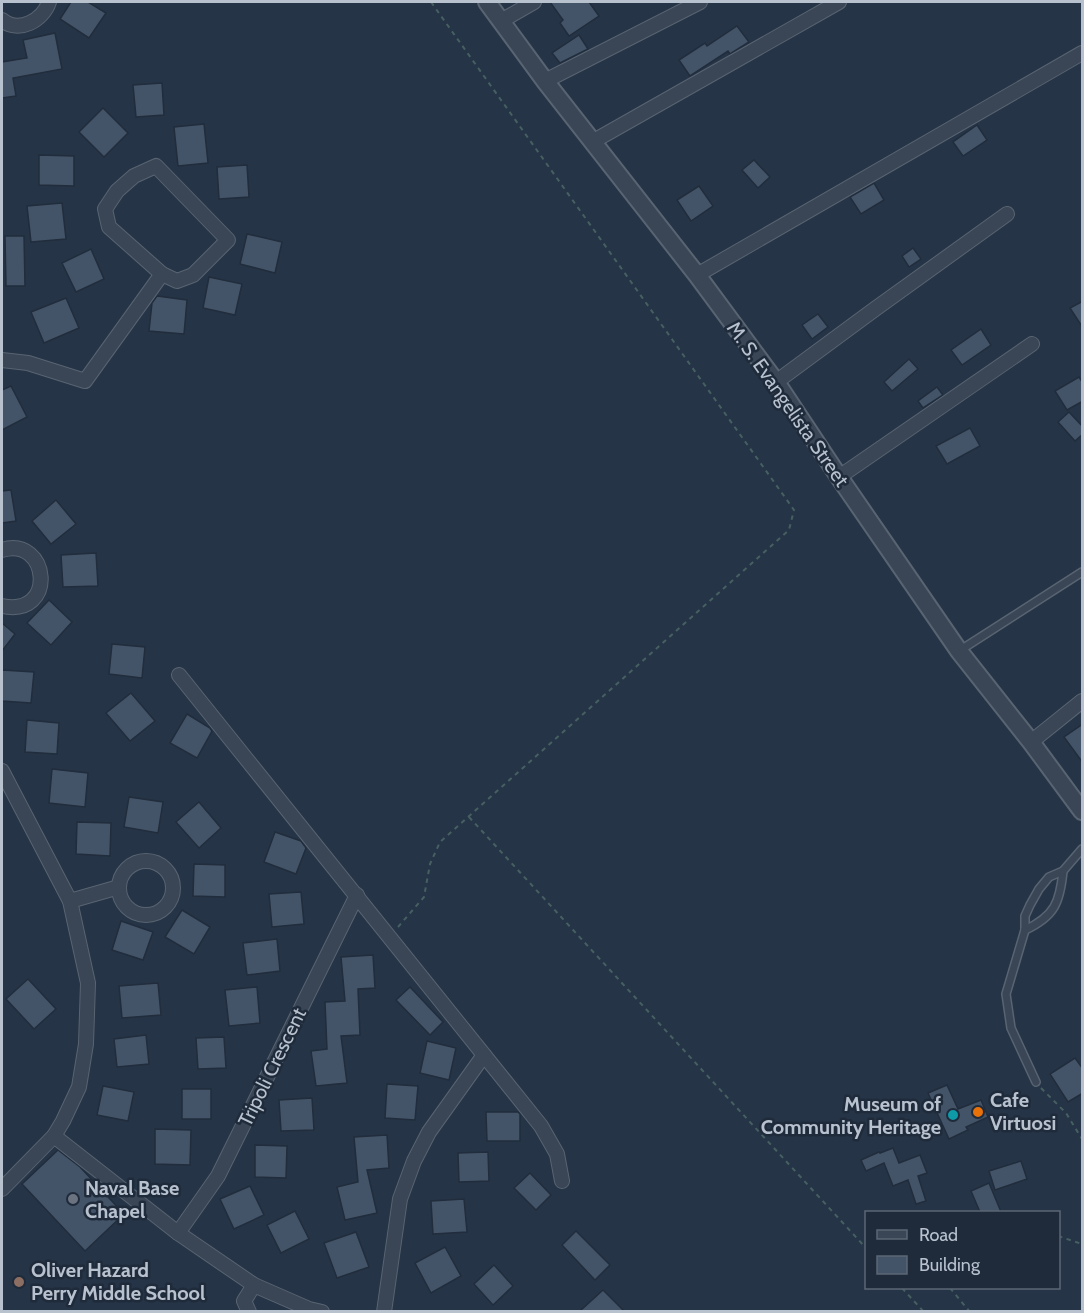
<svg xmlns="http://www.w3.org/2000/svg" width="1084" height="1313" font-family="Cabin,sans-serif">
<style>
.building{fill:#445468;stroke:#212d3d;stroke-width:1.5}
.lines{fill:none;stroke-linecap:round;stroke-linejoin:round}
.service-casing{stroke:#596472;stroke-width:10}
.minor-casing{stroke:#596472;stroke-width:16}
.tertiary-casing{stroke:#596472;stroke-width:20}
.path{stroke:#466062;stroke-width:2;stroke-dasharray:4.5 4.5;stroke-linecap:butt}
.service{stroke:#3a4655;stroke-width:7}
.minor{stroke:#3a4655;stroke-width:14}
.tertiary{stroke:#3a4655;stroke-width:16}
.food-dot{fill:#e8710a;stroke:#1f2b3b;stroke-width:2}
.culture-dot{fill:#0f9aa8;stroke:#1f2b3b;stroke-width:2}
.worship-dot{fill:#6b7280;stroke:#1f2b3b;stroke-width:2}
.education-dot{fill:#8d6e63;stroke:#1f2b3b;stroke-width:2}
.labels{text-anchor:middle;stroke-width:5;stroke-linejoin:round;paint-order:stroke}
.street-label{font-size:20px;fill:#b8c1ce;stroke:#1f2b3b}
.poi-label{font-size:20px;font-weight:bold;fill:#b8c1ce;stroke:#1f2b3b;text-anchor:start}
</style>
<rect width="100%" height="100%" fill="#253446"/>
<!-- building -->
<g class="building">
<path d="M71,2H88L106,13L89,38L60,19Z"/>
<path d="M550,2H589L599,16L569,36L560,23L563,20Z"/>
<path d="M737,26L749,42L730,54L728,51L690,76L679,60L705,43L707,46Z"/>
<path d="M55,33L62,69L13,78L16,96L2,98V62L27,58L23,40Z"/>
<path d="M579,35L588,49L560,63L552,53Z"/>
<path d="M162,83L164,115L136,117L133,85Z"/>
<path d="M103,108L128,133L104,157L79,132Z"/>
<path d="M204,124L208,163L178,166L174,127Z"/>
<path d="M977,125L987,140L963,156L953,142Z"/>
<path d="M39,155L74,156V186L39,185Z"/>
<path d="M754,160L770,177L758,188L742,170Z"/>
<path d="M247,165L249,197L219,199L217,167Z"/>
<path d="M874,183L884,200L861,214L850,197Z"/>
<path d="M699,186L713,206L691,221L677,200Z"/>
<path d="M62,203L66,239L31,242L27,206Z"/>
<path d="M247,234L282,242L275,273L240,264Z"/>
<path d="M5,236H24L25,286H6Z"/>
<path d="M913,248L921,259L909,267L902,256Z"/>
<path d="M91,249L104,279L76,292L62,263Z"/>
<path d="M209,277L242,284L235,315L203,308Z"/>
<path d="M157,296L187,300L184,334L149,331L152,303Z"/>
<path d="M66,298L79,328L44,343L31,312Z"/>
<path d="M1083,301V328L1070,308Z"/>
<path d="M818,314L828,327L812,339L802,325Z"/>
<path d="M981,329L991,345L962,365L951,350Z"/>
<path d="M909,359L918,369L892,391L884,382Z"/>
<path d="M1079,377L1083,383V401L1067,410L1055,391Z"/>
<path d="M11,386L27,417L2,430V390Z"/>
<path d="M937,387L943,395L923,408L918,401Z"/>
<path d="M1069,412L1083,427V434L1075,441L1058,422Z"/>
<path d="M970,428L980,446L947,464L936,446Z"/>
<path d="M11,490L16,521L2,523V491Z"/>
<path d="M56,500L76,524L51,544L32,521Z"/>
<path d="M96,553L98,586L63,587L61,555Z"/>
<path d="M49,600L72,622L51,645L27,623Z"/>
<path d="M2,623L15,634L2,651Z"/>
<path d="M112,644L145,647L142,678L109,674Z"/>
<path d="M2,670L34,672L31,703L2,701Z"/>
<path d="M131,693L155,721L130,741L106,713Z"/>
<path d="M187,714L210,728L212,731L197,758L170,743Z"/>
<path d="M27,720L59,723L57,754L25,752Z"/>
<path d="M1083,724V763L1064,737Z"/>
<path d="M52,769L88,773L85,807L49,803Z"/>
<path d="M129,797L163,802L158,833L124,827Z"/>
<path d="M199,802L221,828L199,848L176,822Z"/>
<path d="M77,822L111,823L110,856L76,854Z"/>
<path d="M275,832L301,841L306,848L296,874L264,862Z"/>
<path d="M194,864L225,865V897L193,896Z"/>
<path d="M301,892L304,924L272,927L269,894Z"/>
<path d="M182,910L210,927L194,954L165,937Z"/>
<path d="M121,921L153,932L143,960L112,950Z"/>
<path d="M277,939L280,971L247,975L243,943Z"/>
<path d="M373,955L375,988L358,989L360,1035L341,1036L347,1083L316,1086L311,1051L327,1049L325,1002L345,1001L341,957Z"/>
<path d="M28,979L56,1009L34,1029L6,999Z"/>
<path d="M158,983L161,1015L122,1018L119,986Z"/>
<path d="M257,987L260,1023L229,1026L225,990Z"/>
<path d="M410,987L443,1022L430,1035L396,1000Z"/>
<path d="M146,1035L149,1064L117,1067L114,1039Z"/>
<path d="M224,1037L226,1068L198,1069L196,1038Z"/>
<path d="M427,1041L456,1048L449,1080L420,1073Z"/>
<path d="M1075,1058L1083,1069V1093L1068,1102L1050,1074Z"/>
<path d="M387,1084L418,1086L415,1120L385,1118Z"/>
<path d="M947,1085L958,1109L981,1100L988,1117L966,1127L968,1130L949,1139L928,1093Z"/>
<path d="M103,1086L134,1092L128,1121L97,1115Z"/>
<rect x="182" y="1089" width="29" height="30"/>
<path d="M312,1098L314,1130L281,1131L279,1100Z"/>
<path d="M486,1112H518L520,1114V1141H487Z"/>
<path d="M155,1129L191,1130L190,1165L155,1164Z"/>
<path d="M387,1135L389,1168L367,1170L377,1213L345,1220L337,1187L358,1182L354,1137Z"/>
<path d="M255,1145L287,1146L286,1178L255,1177Z"/>
<path d="M893,1148L899,1163L920,1155L927,1173L918,1176L926,1201L916,1204L908,1180L893,1186L884,1163L866,1171L861,1160L879,1152L880,1153Z"/>
<path d="M58,1150L80,1167L124,1214L85,1251L22,1184Z"/>
<path d="M488,1152L489,1181L459,1182L458,1153Z"/>
<path d="M1021,1161L1027,1179L995,1190L989,1171Z"/>
<path d="M530,1173L551,1195L536,1210L514,1188Z"/>
<path d="M989,1183L1001,1212H980L971,1191Z"/>
<path d="M250,1186L264,1215L234,1229L220,1199Z"/>
<path d="M464,1199L467,1232L433,1234L431,1201Z"/>
<path d="M295,1211L309,1239L281,1253L267,1225Z"/>
<path d="M576,1231L610,1265L595,1280L562,1245Z"/>
<path d="M356,1232L369,1267L337,1278L324,1243Z"/>
<path d="M445,1247L461,1276L431,1293L415,1263Z"/>
<path d="M494,1265L513,1286L493,1305L474,1284Z"/>
<path d="M603,1290L624,1311H580Z"/>
</g>
<g class="lines">
<defs>
<g id="service">
<path d="M959,651L1082,572"/>
<path d="M1025,930C1055,916 1060,902 1063,871"/>
<path d="M1036,1082L1011,1028L1006,994L1025,930V916L1030,905L1039,889L1049,877L1063,871L1082,849"/>
</g>
<g id="minor">
<path d="M2,20C19,34 43,20 49,2"/>
<path d="M501,21L534,2"/>
<path d="M545,81L700,2"/>
<path d="M592,142L839,2"/>
<path d="M156,166L228,240L193,275L177,281L162,274L109,227L105,209L117,191L134,176Z"/>
<path d="M697,275L1082,53"/>
<path d="M2,360L28,363L85,381L162,274"/>
<path d="M776,382L875,309L1007,214"/>
<path d="M839,477L1032,344"/>
<path d="M2,550C49,535 58,618 2,606"/>
<path d="M179,675L541,1126L557,1154L562,1181"/>
<path d="M1031,742L1082,701"/>
<path d="M2,771L70,901L88,983L86,1044L79,1087L63,1121L54,1136L2,1189"/>
<circle cx="146" cy="888" r="27"/>
<path d="M70,901L119,887"/>
<path d="M54,1136L178,1233L254,1285L309,1309L322,1312"/>
<path d="M178,1233L218,1176L357,895"/>
<path d="M249,1312L244,1301L254,1285"/>
<path d="M384,1312L400,1199L414,1161L429,1132L484,1055"/>
</g>
<path id="tertiary" d="M487,2L545,81L697,275L776,382L839,477L959,651L1031,742L1082,811"/>
</defs>
<!-- service casing -->
<use href="#service" class="service-casing"/>
<!-- minor casing -->
<use href="#minor" class="minor-casing"/>
<!-- tertiary casing -->
<use href="#tertiary" class="tertiary-casing"/>
<!-- path -->
<g class="path">
<path d="M469,817L866,1248"/>
<path d="M398,927L424,897L430,864L440,842L789,530L794,510L431,2"/>
<path d="M1041,1088L1066,1113L1082,1139"/>
<path d="M1058,1236L1082,1244"/>
<path d="M902,1288L924,1312"/>
<path d="M950,1288L970,1312"/>
</g>
<!-- service -->
<use href="#service" class="service"/>
<!-- minor -->
<use href="#minor" class="minor"/>
<!-- tertiary -->
<use href="#tertiary" class="tertiary"/>
</g>
<!-- markers -->
<circle class="food-dot" cx="978" cy="1112" r="6"/>
<circle class="culture-dot" cx="953" cy="1115" r="6"/>
<circle class="worship-dot" cx="73" cy="1199" r="6"/>
<circle class="education-dot" cx="19" cy="1282" r="6"/>
<g class="labels">
<!-- street labels -->
<g class="street-label">
<text transform="translate(788 404) rotate(55)" y="7">M. S. Evangelista Street</text>
<text transform="translate(272 1067) rotate(-64)" y="7">Tripoli Crescent</text>
</g>
<!-- poi labels -->
<g class="poi-label">
<text x="990" y="1107">Cafe<tspan x="990" dy="23">Virtuosi</tspan></text>
<text x="941" y="1111" text-anchor="end">Museum of<tspan x="941" dy="23">Community Heritage</tspan></text>
<text x="85" y="1195">Naval Base<tspan x="85" dy="23">Chapel</tspan></text>
<text x="31" y="1277">Oliver Hazard<tspan x="31" dy="23">Perry Middle School</tspan></text>
</g>
</g>
<!-- border -->
<rect width="1084" height="1313" fill="none" stroke="#b8c1ce" stroke-width="6"/>
<!-- legend -->
<rect x="865" y="1211" width="195" height="78" fill="#1f2b3b" stroke="#5c6776" stroke-width="1.5"/>
<rect x="877" y="1230" width="30" height="9" fill="#3a4655" stroke="#5c6776" stroke-width="1.5"/>
<text x="919" y="1241" font-size="18" fill="#b8c1ce">Road</text>
<rect x="877" y="1256" width="30" height="18" fill="#445468" stroke="#5c6776" stroke-width="1.5"/>
<text x="919" y="1271" font-size="18" fill="#b8c1ce">Building</text>
</svg>
